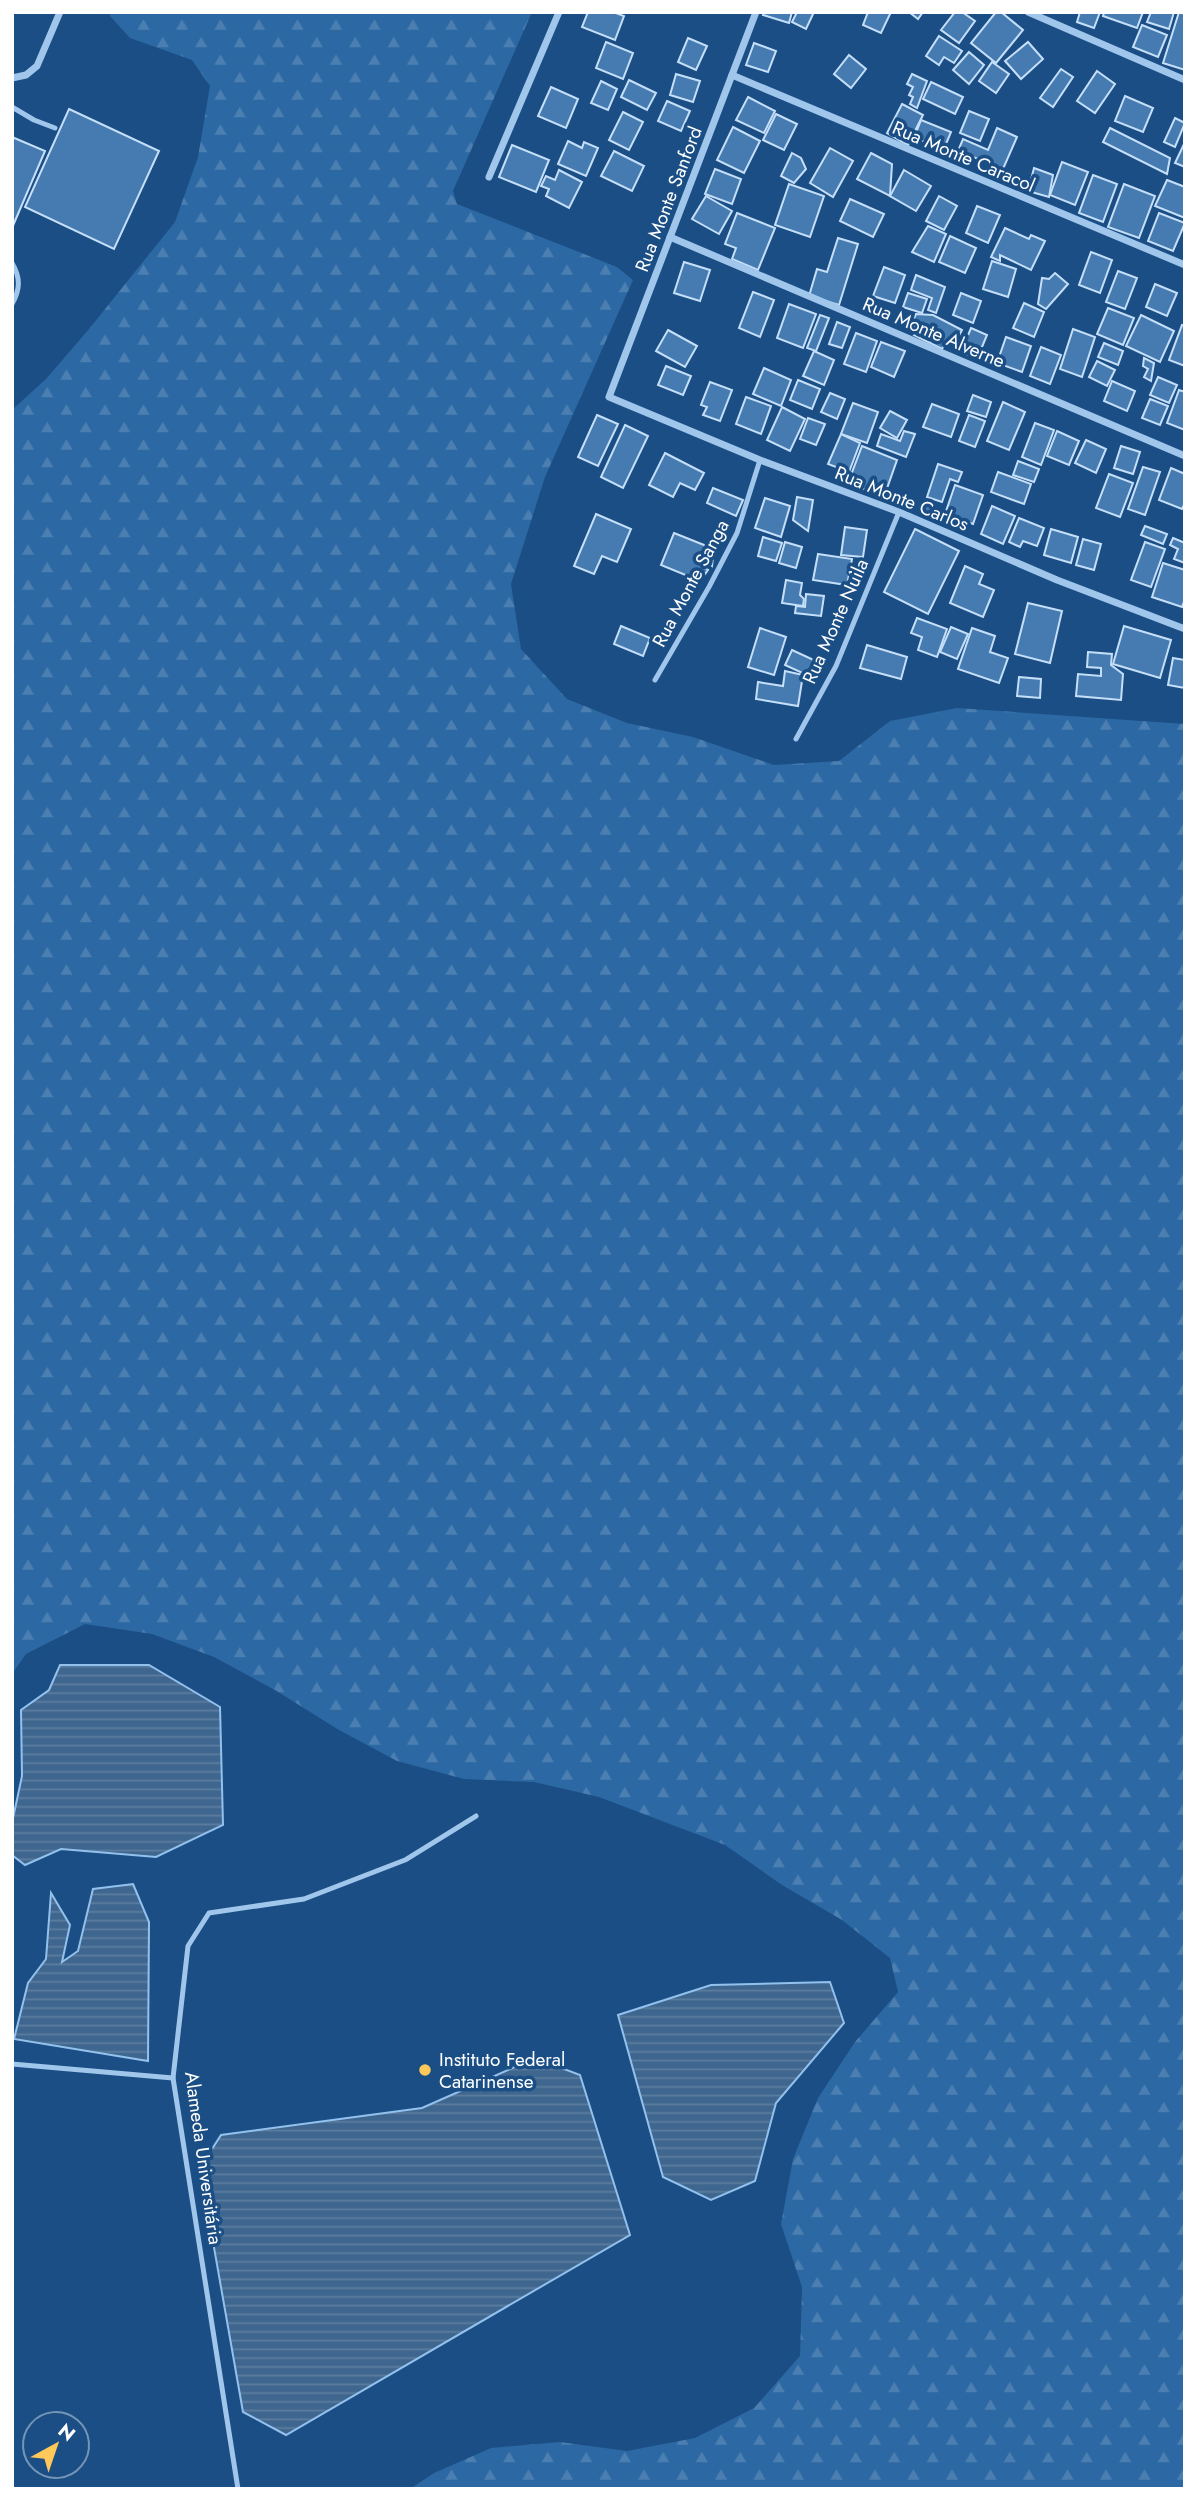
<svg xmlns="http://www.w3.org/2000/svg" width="1197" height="2501" font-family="Jost,sans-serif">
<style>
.forest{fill:url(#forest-firs)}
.water{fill:url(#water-rules);stroke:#93c1ee;stroke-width:2}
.building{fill:#467bb1;stroke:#c5dff9;stroke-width:2}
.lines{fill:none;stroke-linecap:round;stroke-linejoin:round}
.service{stroke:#a0c6ec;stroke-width:5}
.minor{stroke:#a0c6ec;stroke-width:7}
.poi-dot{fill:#ffc85b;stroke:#1a4e85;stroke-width:2.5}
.labels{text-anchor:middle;stroke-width:7;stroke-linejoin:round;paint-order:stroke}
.street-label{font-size:19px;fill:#fff;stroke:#1a4e85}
.poi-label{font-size:19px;fill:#fff;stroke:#1a4e85;text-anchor:start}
</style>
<defs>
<pattern id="forest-firs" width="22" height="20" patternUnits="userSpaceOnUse" patternTransform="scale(1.75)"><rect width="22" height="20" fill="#2c68a3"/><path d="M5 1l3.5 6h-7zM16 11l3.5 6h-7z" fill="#4c7fb1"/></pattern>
<pattern id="water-rules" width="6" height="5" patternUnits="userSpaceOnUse" patternTransform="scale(1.75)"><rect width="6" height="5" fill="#3f668e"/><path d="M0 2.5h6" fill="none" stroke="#5c7d9f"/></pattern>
</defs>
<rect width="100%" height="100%" fill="#1a4e85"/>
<!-- forest -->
<path class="forest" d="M110,12H532L453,191L457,204L617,267L633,280L545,477L511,584L521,649L567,699L627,723L693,737L774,765L839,761L890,721L957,708L1185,724V2489H410L434,2473L491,2448L560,2442L627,2451L695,2438L754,2408L800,2356L802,2287L781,2224L793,2159L818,2098L855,2042L898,1992L890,1958L842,1920L782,1885L725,1845L599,1797L534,1782L464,1779L397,1761L339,1730L275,1690L214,1657L152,1634L85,1624L26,1654L12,1674V410L46,379L89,329L175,222L198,157L210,86L192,60L130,38L110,16Z"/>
<!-- water -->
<g class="water">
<path d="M60,1665H149L220,1707L223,1825L156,1857L61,1849L25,1865L12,1855V1823L22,1776L21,1710L49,1690Z"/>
<path d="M133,1884L149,1922L148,2061L14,2039L28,1983L46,1959L51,1893L70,1925L62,1962L78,1951L93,1889Z"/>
<path d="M830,1982L844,2023L776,2103L755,2181L711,2200L663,2177L618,2015L711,1985Z"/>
<path d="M535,2058L580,2075L630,2235L286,2435L243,2412L200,2168L221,2135L422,2108Z"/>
</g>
<!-- building -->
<g class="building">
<path d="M588,12H613L624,16L615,40L582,27Z"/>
<path d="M764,12H792L789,23L763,15Z"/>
<path d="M797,12H814L806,29L792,22Z"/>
<path d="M868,12H891L881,33L863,25Z"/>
<path d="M909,12H923L918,19Z"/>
<path d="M955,12H962L975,21L959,43L941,30Z"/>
<path d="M996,12H1001L1023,30L996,63L971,43Z"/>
<path d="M1080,12H1100L1094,28L1077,22Z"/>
<path d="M1104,12H1143L1137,28L1103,16Z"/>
<path d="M1151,12H1174L1169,29L1147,22Z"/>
<path d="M1179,12L1185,14V70L1163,63Z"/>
<path d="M1142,25L1167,35L1158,57L1133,47Z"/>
<path d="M939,36L962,51L954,63L944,57L939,65L926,56Z"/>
<path d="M688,38L707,46L696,70L678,62Z"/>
<path d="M606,42L633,53L623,79L596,68Z"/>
<path d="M1028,42L1043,59L1021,79L1005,61Z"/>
<path d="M754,43L776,51L768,72L746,65Z"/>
<path d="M969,52L984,65L969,84L953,70Z"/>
<path d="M849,55L866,69L851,88L834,74Z"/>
<path d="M992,62L1009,74L996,93L979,81Z"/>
<path d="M1061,69L1073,77L1053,107L1040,98Z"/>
<path d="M1097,71L1115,84L1095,113L1077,101Z"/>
<path d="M676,74L700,81L693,102L670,95Z"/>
<path d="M912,74L927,81L917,108L910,104L913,97L909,95L913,87L907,84Z"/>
<path d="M629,80L656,93L647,110L621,97Z"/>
<path d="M601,81L617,89L608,110L591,103Z"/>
<path d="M931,82L963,97L955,114L923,99Z"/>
<path d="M551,87L578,99L566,128L538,116Z"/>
<path d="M1125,96L1153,108L1143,132L1115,121Z"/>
<path d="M748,97L775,111L764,133L736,120Z"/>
<path d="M667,101L690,111L681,131L658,121Z"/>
<path d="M902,104L923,115L908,145L887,133Z"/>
<path d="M69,109L159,151L114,249L25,207Z"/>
<path d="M969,111L989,119L980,141L960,133Z"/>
<path d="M623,112L643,122L629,150L609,140Z"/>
<path d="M776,114L797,124L784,150L763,140Z"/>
<path d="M1175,118L1185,123L1175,147L1164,142Z"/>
<path d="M921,120L951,132L944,149L914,138Z"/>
<path d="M733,127L760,141L744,173L717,160Z"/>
<path d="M997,128L1017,137L1003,169L958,151L963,139L988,150Z"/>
<path d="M1110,128L1170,158L1167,174L1103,142Z"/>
<path d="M12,137L45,151L12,228Z"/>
<path d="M568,141L582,148L584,142L598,148L586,176L558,164Z"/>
<path d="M1185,142V167L1175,163Z"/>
<path d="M512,145L549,160L536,192L499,177Z"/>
<path d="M830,148L853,161L833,197L810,183Z"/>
<path d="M614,151L644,166L632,191L601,176Z"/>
<path d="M792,153L801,158L806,169L794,183L781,176Z"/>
<path d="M871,153L892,164L890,196L857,179Z"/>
<path d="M1062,162L1088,172L1075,205L1050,195Z"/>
<path d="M1034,168L1053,175L1049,197L1028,191Z"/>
<path d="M715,169L741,179L732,204L705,194Z"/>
<path d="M559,170L582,182L569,208L546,196L549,189L541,186L546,176L555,180Z"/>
<path d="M904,170L931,186L916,211L890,196Z"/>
<path d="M1093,175L1117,184L1103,222L1079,213Z"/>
<path d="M1167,180L1185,187V218L1155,206Z"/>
<path d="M789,184L824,196L810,237L775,225Z"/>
<path d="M1124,184L1155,196L1139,238L1108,227Z"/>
<path d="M706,196L732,211L719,234L692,219Z"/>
<path d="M939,196L957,206L944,230L926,221Z"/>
<path d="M850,199L884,214L873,237L840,221Z"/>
<path d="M977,206L1000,215L988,243L966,233Z"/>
<path d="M737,213L775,228L758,270L732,259L736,248L725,244Z"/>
<path d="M1159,213L1185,223L1173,251L1148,241Z"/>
<path d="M928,226L946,234L934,262L912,252Z"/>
<path d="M1005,228L1029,239L1031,235L1045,241L1031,270L1000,255V261L991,257Z"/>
<path d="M950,236L976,248L965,273L939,262Z"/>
<path d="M838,238L858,244L839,305L809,296L817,269L827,272Z"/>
<path d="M1091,252L1112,260L1100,293L1079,285Z"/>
<path d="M992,261L1016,269L1008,297L983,289Z"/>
<path d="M684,262L710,270L700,301L674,293Z"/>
<path d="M884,267L905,275L895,303L873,296Z"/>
<path d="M1118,271L1137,278L1125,309L1106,302Z"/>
<path d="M1055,273L1068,284L1046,309L1038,304L1042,278L1049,279Z"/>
<path d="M916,275L945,287L936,313L928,310L932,298L911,290Z"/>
<path d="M1155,284L1177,293L1167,316L1146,307Z"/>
<path d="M753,292L774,300L760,337L739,328Z"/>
<path d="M908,293L927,299L922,313L903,307Z"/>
<path d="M961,293L981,301L973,323L953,315Z"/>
<path d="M1024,303L1044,312L1034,337L1013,328Z"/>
<path d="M789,304L816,314L803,348L777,338Z"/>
<path d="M1108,308L1134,318L1123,345L1097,334Z"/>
<path d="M916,314L933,315L962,330L955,344L947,340L942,349L914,335L918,329L911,325Z"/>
<path d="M820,315L829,318L816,351L807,348Z"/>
<path d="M1141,315L1174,331L1160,362L1126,346Z"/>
<path d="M837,322L850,327L842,348L829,344Z"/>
<path d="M1182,325L1185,326V366L1169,360Z"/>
<path d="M971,328L987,335L977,359L961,352Z"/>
<path d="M1073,329L1095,337L1082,377L1060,369Z"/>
<path d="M668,330L697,346L685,367L656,351Z"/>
<path d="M856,333L877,341L866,372L844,364Z"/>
<path d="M1006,337L1031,346L1022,372L997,363Z"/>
<path d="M881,342L905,351L894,377L871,367Z"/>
<path d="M1104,343L1123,351L1118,365L1098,357Z"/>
<path d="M1041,347L1061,355L1050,384L1030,376Z"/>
<path d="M814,351L834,360L824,385L803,376Z"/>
<path d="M1144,358L1154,363L1151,381L1144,377L1148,369L1143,366Z"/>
<path d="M1097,361L1115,370L1107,386L1089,377Z"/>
<path d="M666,366L691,376L683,395L658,385Z"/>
<path d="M764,368L791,380L781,406L753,394Z"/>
<path d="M1158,377L1177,385L1169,403L1150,395Z"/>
<path d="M798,380L820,389L812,409L790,400Z"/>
<path d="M1112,381L1135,391L1127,411L1104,401Z"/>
<path d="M710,382L732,390L720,421L703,415L707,407L701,405Z"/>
<path d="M1179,390L1185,392V430L1167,423Z"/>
<path d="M830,393L845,399L837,419L821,412Z"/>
<path d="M973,395L991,402L986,417L967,411Z"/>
<path d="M746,397L771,406L761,434L736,424Z"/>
<path d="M1150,399L1168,406L1160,425L1142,418Z"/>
<path d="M1003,402L1025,412L1009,450L987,441Z"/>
<path d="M853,403L878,412L867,443L841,434Z"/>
<path d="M932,404L959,414L951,437L923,427Z"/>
<path d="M782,407L805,419L790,451L767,440Z"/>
<path d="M890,411L907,420L897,438L880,428Z"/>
<path d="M597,415L618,424L598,466L578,457Z"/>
<path d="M969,415L985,421L975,447L959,441Z"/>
<path d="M808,418L825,424L816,445L800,439Z"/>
<path d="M1035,423L1054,430L1041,465L1022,457Z"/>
<path d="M625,425L648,436L623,488L601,477Z"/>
<path d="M904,431L915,434L906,457L877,446L881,434L900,441Z"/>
<path d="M1057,431L1079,441L1069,465L1047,456Z"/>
<path d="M841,434L860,443L849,472L828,464Z"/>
<path d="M1086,440L1106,449L1096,473L1075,463Z"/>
<path d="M862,446L897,460L884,497L848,483Z"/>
<path d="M1121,446L1140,452L1133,474L1114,468Z"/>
<path d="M665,453L704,473L695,490L680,483L673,497L649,485Z"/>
<path d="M1018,461L1039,469L1034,482L1013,475Z"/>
<path d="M938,464L962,472L958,482L950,479L942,502L927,497Z"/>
<path d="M1143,467L1160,472L1145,515L1128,509Z"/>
<path d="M1171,468L1185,474V503L1182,509L1159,500Z"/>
<path d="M998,472L1031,484L1024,504L991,492Z"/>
<path d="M1109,474L1133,483L1120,517L1096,508Z"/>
<path d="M955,485L983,495L973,524L945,514Z"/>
<path d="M713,488L743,500L736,516L707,503Z"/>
<path d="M797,497L813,500L808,531L793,520Z"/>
<path d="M765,498L790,506L781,537L755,528Z"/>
<path d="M924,501L934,507L929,517L919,511Z"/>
<path d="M992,506L1015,516L1003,544L981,534Z"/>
<path d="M596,514L631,529L617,562L602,556L594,574L574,566Z"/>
<path d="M1019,518L1044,528L1037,546L1023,541L1020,547L1009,542Z"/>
<path d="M1145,526L1167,534L1163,544L1141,535Z"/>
<path d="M845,527L867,530L863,557L841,555Z"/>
<path d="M915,529L959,551L928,614L884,592Z"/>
<path d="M1051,529L1078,537L1071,563L1044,555Z"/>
<path d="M674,533L714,549L712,566L701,558L698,562L708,570L700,581L661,565Z"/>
<path d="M763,537L782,543L776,561L758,556Z"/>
<path d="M1173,538L1185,543V563L1174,559L1178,549L1170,545Z"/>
<path d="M1083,539L1101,544L1094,570L1076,565Z"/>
<path d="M785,542L802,547L796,568L779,563Z"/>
<path d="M1145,542L1165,549L1151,587L1131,580Z"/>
<path d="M818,554L852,559L847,585L813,580Z"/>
<path d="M1163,563L1185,570V599L1182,607L1152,597Z"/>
<path d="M965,566L983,574L979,584L994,590L983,617L950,603Z"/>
<path d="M786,580L802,583L800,595L804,599L803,606L782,603Z"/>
<path d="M806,594L824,596L821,616L795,613L796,606L805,607Z"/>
<path d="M1028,603L1062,611L1050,663L1015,654Z"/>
<path d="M917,618L947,629L937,657L918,650L922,637L911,633Z"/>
<path d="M621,626L650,638L643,656L614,644Z"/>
<path d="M1124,626L1171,640L1160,678L1113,664Z"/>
<path d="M951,627L968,634L957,659L940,652Z"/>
<path d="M760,628L786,637L774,675L748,667Z"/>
<path d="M972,628L995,636L990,652L1008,658L999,683L958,669Z"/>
<path d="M867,645L907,657L901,679L860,668Z"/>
<path d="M792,650L818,662L811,677L785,665Z"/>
<path d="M1088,652L1112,654L1111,665L1123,674L1121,700L1076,696L1078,674L1101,676V668L1087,667Z"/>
<path d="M1173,658L1185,660V688L1168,685Z"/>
<path d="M785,671L803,675L798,706L756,699L758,682L783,686Z"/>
<path d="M1019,677L1041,679L1040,698L1017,696Z"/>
</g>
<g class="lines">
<!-- service -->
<g class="service">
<path d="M12,107L34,120L55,128"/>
<path d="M12,263C21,278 20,290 12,304"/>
<path d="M655,680L709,587L737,533L760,460"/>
<path d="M796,739L836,666L899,512"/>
<path d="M12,2064L173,2078"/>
<path d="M238,2489L173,2078L188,1946L209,1913L304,1899L405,1860L476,1816"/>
</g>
<!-- minor -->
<g class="minor">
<path d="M756,12L609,397L760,460L899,512L1057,580L1185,629"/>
<path d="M1028,12L1185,80"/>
<path d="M732,75L1185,265"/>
<path d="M12,78L26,75L37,66L60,12"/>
<path d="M489,177L559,12"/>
<path d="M670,237L1185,456"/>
</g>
</g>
<!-- markers -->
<circle class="poi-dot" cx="425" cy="2070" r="7"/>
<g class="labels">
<!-- street labels -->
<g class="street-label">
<text transform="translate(964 156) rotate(23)" y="7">Rua Monte Caracol</text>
<text transform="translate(668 199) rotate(-69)" y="7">Rua Monte Sanford</text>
<text transform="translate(934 332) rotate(23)" y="7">Rua Monte Alverne</text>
<text transform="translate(902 498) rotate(22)" y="7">Rua Monte Carlos</text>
<text transform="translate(690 583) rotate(-62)" y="7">Rua Monte Sanga</text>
<text transform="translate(835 621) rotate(-66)" y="7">Rua Monte Nuila</text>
<text transform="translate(204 2158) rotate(82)" y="7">Alameda Universitária</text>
</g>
<!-- poi labels -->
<g class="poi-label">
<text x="439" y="2066">Instituto Federal<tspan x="439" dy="22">Catarinense</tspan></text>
</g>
</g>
<!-- border -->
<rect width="1197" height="2501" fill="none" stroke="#ffffff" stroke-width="28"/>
<!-- north arrow -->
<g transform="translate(56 2445) rotate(40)"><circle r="33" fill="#1a4e85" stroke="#7695b6" stroke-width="2"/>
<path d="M0-5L12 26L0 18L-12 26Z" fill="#ffc85b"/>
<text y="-10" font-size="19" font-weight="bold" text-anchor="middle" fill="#ffffff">N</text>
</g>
</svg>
